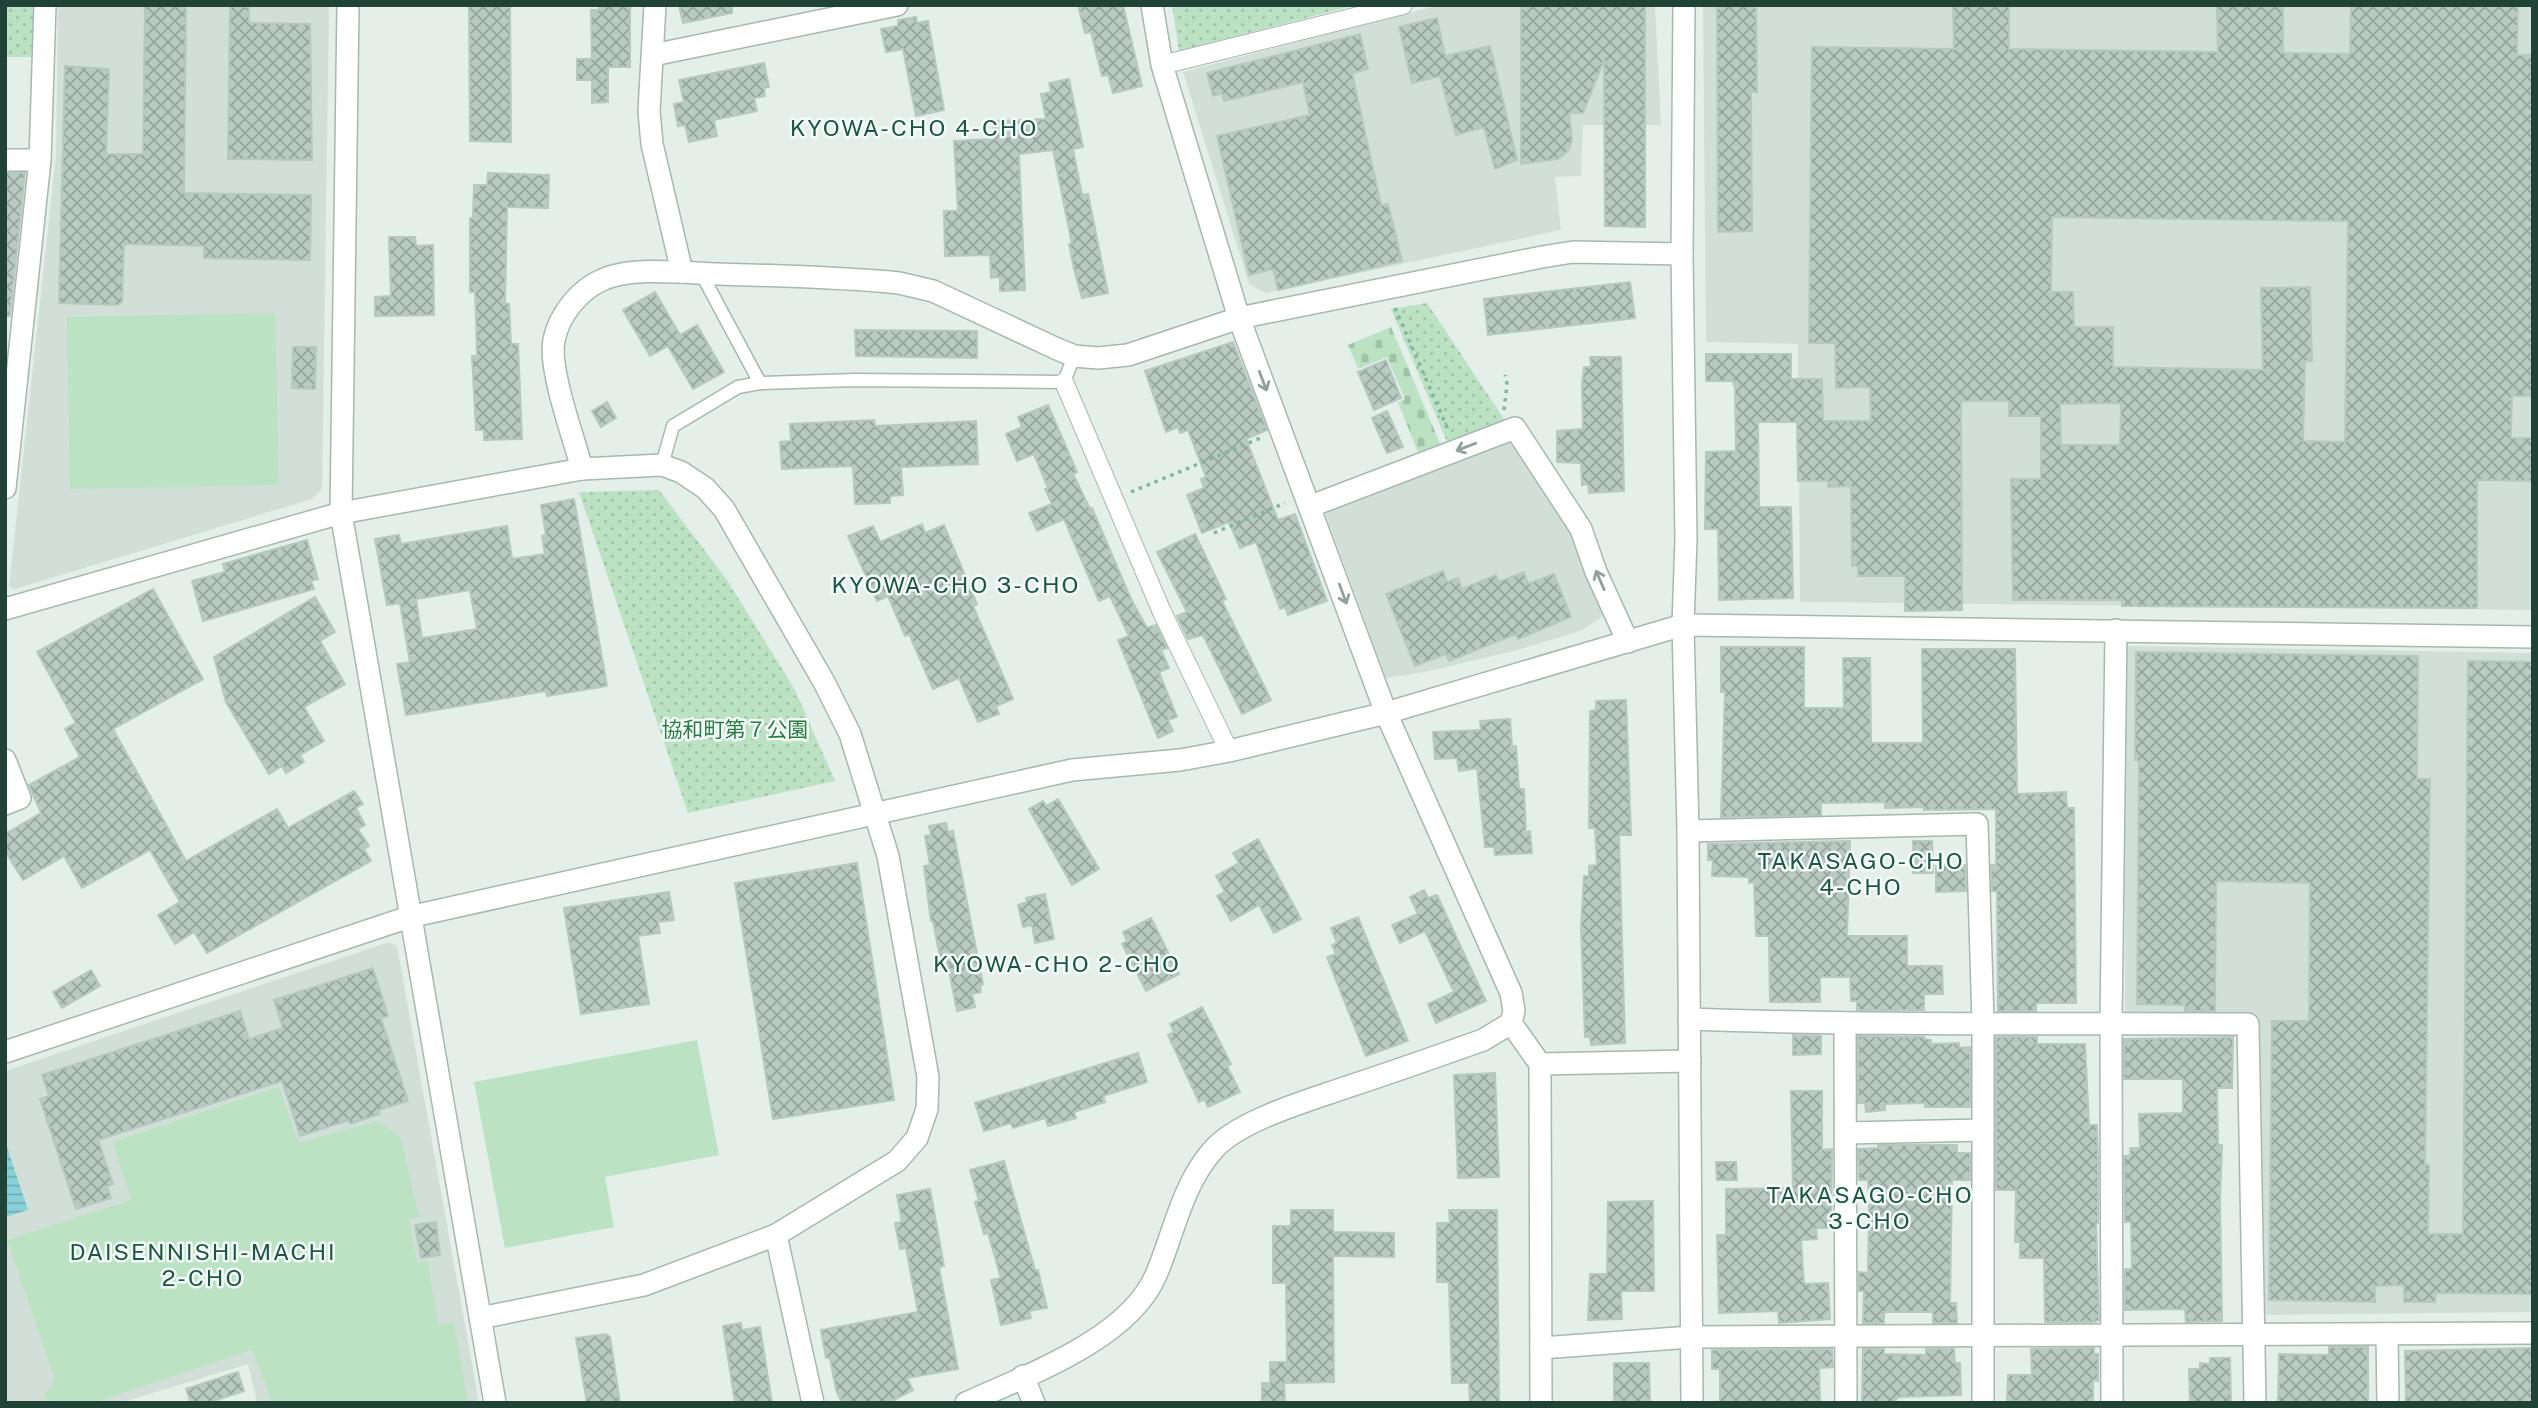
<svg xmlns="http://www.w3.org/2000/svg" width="2538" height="1408" font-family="'Public Sans','Noto Sans JP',sans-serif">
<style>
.built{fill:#d2dfd8}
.grass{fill:url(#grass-dots)}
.cemetery{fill:url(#cemetery-stones)}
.garden{fill:#bbe2c3}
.water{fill:url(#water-rules)}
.building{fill:url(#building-cross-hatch);stroke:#b6c9c0;stroke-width:2;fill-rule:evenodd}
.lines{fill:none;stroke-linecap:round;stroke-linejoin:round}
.service-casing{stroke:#a6b8b0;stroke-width:15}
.pedestrian-casing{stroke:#a6b8b0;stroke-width:20}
.minor-casing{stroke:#a6b8b0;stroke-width:24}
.tertiary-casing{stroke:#a6b8b0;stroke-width:24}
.path{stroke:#82b5a2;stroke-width:3.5;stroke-dasharray:3.5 5;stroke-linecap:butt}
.service{stroke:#fff;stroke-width:12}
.pedestrian{stroke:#fff;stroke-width:18}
.minor{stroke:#fff;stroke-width:21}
.tertiary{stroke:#fff;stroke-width:21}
.oneway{stroke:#90a19b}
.labels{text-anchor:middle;stroke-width:5;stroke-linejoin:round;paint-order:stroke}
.park-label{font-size:21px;fill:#277e43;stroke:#f5fbf8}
.neighbourhood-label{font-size:23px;letter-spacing:2px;fill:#1b5744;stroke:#f5fbf8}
</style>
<defs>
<pattern id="grass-dots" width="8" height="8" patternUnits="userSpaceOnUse" patternTransform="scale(1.75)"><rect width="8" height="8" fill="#bbe2c3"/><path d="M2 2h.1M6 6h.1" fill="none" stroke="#a0c3a8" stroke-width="1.8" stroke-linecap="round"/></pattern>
<pattern id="cemetery-stones" width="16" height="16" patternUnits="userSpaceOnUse" patternTransform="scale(1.75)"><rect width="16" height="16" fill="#bbe2c3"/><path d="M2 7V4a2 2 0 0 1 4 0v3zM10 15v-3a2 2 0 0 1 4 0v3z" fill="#a0c3a8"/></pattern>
<pattern id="water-rules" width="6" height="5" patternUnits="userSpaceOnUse" patternTransform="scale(1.75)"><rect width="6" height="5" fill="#88d1d8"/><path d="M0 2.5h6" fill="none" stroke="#6fabb0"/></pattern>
<pattern id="building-cross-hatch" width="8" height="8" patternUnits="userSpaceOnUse" patternTransform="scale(1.75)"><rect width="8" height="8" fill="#b9cac2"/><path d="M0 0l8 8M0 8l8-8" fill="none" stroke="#96a69e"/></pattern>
</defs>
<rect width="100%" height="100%" fill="#e4efe9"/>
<!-- built -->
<g class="built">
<path d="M58,5H329L322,489L312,499L15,589L9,586L56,155Z"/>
<path d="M1439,5H1655L1661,125H1583L1581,176L1555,177L1561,230L1266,293L1249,284L1183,72Z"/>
<path d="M1703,5H2533V610L1800,602L1798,344L1706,342Z"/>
<path d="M1508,441L1520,445L1575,528L1605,615L1583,630L1518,650L1425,672L1386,678L1324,510Z"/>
<path d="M2124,646L2533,653V1312L2262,1315L2257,1014H2125Z"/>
<path d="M389,942L397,946L479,1403H257L248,1364L120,1403L8,1402L5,1394V1071Z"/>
</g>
<!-- grass -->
<g class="grass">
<path d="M5,5L35,7L34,57H5Z"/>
<path d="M1172,5H1356L1179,51Z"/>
<path d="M1427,303L1506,422L1448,444L1391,309Z"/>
<path d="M659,490L727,580L795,690L835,781L688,813L579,492Z"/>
</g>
<!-- cemetery -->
<path class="cemetery" d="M1391,327L1441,446L1419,455L1398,402L1405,399L1387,357L1358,369L1348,345Z"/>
<!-- garden -->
<g class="garden">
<path d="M275,313L279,485L70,489L67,317Z"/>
<path d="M697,1040L719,1155L605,1177L614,1227L505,1248L474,1082Z"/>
<path d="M279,1087L299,1143L377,1121L401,1138L419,1217L409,1219L417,1262L428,1261L438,1325L454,1322L468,1403H273L252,1350L93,1403H58L43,1397L55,1380L7,1240L131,1200L113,1142Z"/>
</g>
<!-- water -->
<path class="water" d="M5,1141L28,1210L5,1217Z"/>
<!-- building -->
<g class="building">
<path d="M145,5H186L184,193L311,195L310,260L204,258V246L124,244L122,302L118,305L59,303L65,66L109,69L106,154H143Z"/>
<path d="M469,5H510L511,142L470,141Z"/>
<path d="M599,5H630V67H608V102L592,103V80H577V59H592L591,10H599Z"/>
<path d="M679,5H732V13L683,23Z"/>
<path d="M1078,5H1123L1142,86L1113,93L1108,75L1102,76L1091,32L1085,33Z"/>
<path d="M1521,5H1645V227L1605,226L1604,60L1583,113H1569L1572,140L1568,151L1558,159L1521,164Z"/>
<path d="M1717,5H1756L1757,92H1751L1752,231L1718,232Z"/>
<path d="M1953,5H2009V49L2218,52L2217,5H2283V53L2350,54L2351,5H2518L2517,55H2533V396H2512L2511,438H2533V481L2477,480V608L2122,606V600H2013L2011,479H2041V416H2009V401H1961L1962,610L1905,611V576H1858V566H1852L1851,486L1828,487V481H1798L1797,422H1758L1759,507H1791L1793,598L1719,600L1718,529H1705L1706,452L1736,451L1735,389L1733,381H1706V354H1791V379H1822L1823,421H1871L1870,387L1836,388L1835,343H1809L1812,47L1954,49ZM2052,217L2348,221L2345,442L2303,441L2305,361H2312L2310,287L2261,288L2263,370L2113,367V327H2074L2073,292H2051ZM2121,403L2120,445H2061L2060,404Z"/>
<path d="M230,6L249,7V23L310,24L312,160L228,159Z"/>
<path d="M916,17L917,23L928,21L944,110L916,116L903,49L886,52L881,29L898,26V20Z"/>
<path d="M1437,18L1445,56L1490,46L1517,160L1495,169L1484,127L1456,135L1440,76L1412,83L1399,27Z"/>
<path d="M1360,34L1368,69L1352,73L1381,205L1388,204L1402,261L1278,290L1273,269L1249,275L1217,136L1310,115L1303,82L1224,101L1222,93L1213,96L1207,73Z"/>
<path d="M764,63L769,87L764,88L765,96L754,98L757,111L714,120L717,136L689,142L685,125L678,126L674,104L684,102L679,80Z"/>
<path d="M1069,79L1083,147L1073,149L1082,195L1088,194L1108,293L1082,298L1074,269L1069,244H1072L1053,150L1019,154L1025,290L1000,291V277L991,278L990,255L945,256L944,211H958L954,141L994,139L993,121L1046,119L1041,94L1051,92L1049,83Z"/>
<path d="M5,173H25L10,316H5Z"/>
<path d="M488,173L549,175L548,208L507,207L505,304H509L511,344H518L522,439L484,440V430H476L472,356H477L476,317L475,292H470V218H473L474,185H487Z"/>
<path d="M389,237H415L416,246L433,245L434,315L375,316V297L391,296Z"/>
<path d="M1630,282L1635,318L1488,335L1484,299Z"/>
<path d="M655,292L680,335L697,325L724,372L693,389L668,346L650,356L623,310Z"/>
<path d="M855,330L977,331V358L856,356Z"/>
<path d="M1233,342L1267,430L1246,439L1278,520L1295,514L1327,601L1288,615L1285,607L1280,609L1256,542L1240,548L1229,522L1202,533L1187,495L1204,488L1201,479L1206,477L1188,430L1180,433L1178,427L1166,432L1145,371Z"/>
<path d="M293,347H316L315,389L292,388Z"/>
<path d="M1590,357H1621L1624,491L1589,493L1588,484L1582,485L1581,463L1557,462V431L1583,429L1582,384L1584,367H1591Z"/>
<path d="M1386,360L1401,398L1374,410L1358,372Z"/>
<path d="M607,402L616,418L601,427L592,411Z"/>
<path d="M1048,405L1077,472L1073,474L1090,509L1092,508L1131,599L1147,628L1156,625L1167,648L1161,650L1169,668L1159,672L1177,717L1168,720L1173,731L1158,738L1118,640L1129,636L1110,596L1099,601L1064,519L1037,531L1029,513L1052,504L1045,489L1048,488L1034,454L1017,461L1006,434L1022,427L1018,417Z"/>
<path d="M1387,411L1403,447L1387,453L1372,418Z"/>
<path d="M874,420L875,426L976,421L978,464L901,467L903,495L890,496V503L855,504L853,466L782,469L780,442L791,441L790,424Z"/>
<path d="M574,499L607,686L547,696L546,691L406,715L397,664L410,662L400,603L387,605L375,539L399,535L401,544L507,526L512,559L545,554L542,536L546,535L541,505ZM470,590L477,629L422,638L416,599Z"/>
<path d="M922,524L925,533L944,525L977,604L973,606L1013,699L996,706L999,714L978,722L959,678L933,689L909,634L905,636L888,596L877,601L848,536L873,526L880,542Z"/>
<path d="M1195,534L1226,599L1222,601L1271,700L1242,714L1203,635L1188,639L1177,616L1187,612L1157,552Z"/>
<path d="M307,540L318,579L311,581L314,589L203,621L192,581L225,572L223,564Z"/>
<path d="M1443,571L1447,582L1458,578L1462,589L1496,575L1499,582L1524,572L1528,584L1554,574L1571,617L1518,639L1516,634L1449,661L1446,654L1415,666L1386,594Z"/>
<path d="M153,589L203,679L113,729L186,861L277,809L288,828L354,791L363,804L356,808L365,825L358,829L369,846L364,849L371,861L207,953L194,932L175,944L158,915L180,902L150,850L82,888L64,856L23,880L5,851V834L41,813L29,785L80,757L65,729L76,723L37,652Z"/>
<path d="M315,597L335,632L320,641L345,684L304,707L324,741L300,755L304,762L286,773L282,766L269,774L226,702L214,657Z"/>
<path d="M1721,647H1804V708H1844L1843,658H1870L1871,743H1923L1922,649H2015L2017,794L2066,792L2067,808H2074L2076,1003H2036V1011H1998L1997,891H1992L1991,865H1996V809L1924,810V807L1885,808V802L1821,803V815L1721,817L1725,692H1721Z"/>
<path d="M2136,652L2418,656L2417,779H2430L2425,1165H2429L2428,1234H2463L2468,661L2533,662V1294L2436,1293L2435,1302H2404V1285L2375,1286V1302L2269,1300L2272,1021H2309L2310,883L2216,881L2215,1011H2185V1005L2137,1004L2139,761L2135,760Z"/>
<path d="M1626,700L1631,835H1619L1625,1043L1591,1045L1590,1037H1585L1581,927L1584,876H1589V866L1597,865L1595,828H1589L1590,711L1596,710V701Z"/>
<path d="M1510,719L1512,746H1516L1519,789H1524L1526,833L1530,831L1532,853L1495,855L1494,847H1485L1477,768L1459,771L1457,758L1435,759L1433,732L1481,730L1480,721Z"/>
<path d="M1058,799L1099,869L1072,885L1029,809L1043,801L1046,806Z"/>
<path d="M946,823L948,832L953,831L983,984L980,985L981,992L972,994L975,1007L957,1011L947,961L941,963L933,921H931L924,866L930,865L925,836L931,835L929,826Z"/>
<path d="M1258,839L1301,919L1274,933L1259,905L1231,921L1217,896L1225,892L1216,876L1239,863L1233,853Z"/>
<path d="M1850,841L1847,936H1907V966H1942L1943,994H1924V1010H1857V1001H1851L1850,977H1820V1002H1770L1769,936H1756L1754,882L1749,883V877L1712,876L1713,860H1708V844Z"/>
<path d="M1913,841H1932L1933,873H1913Z"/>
<path d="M857,863L894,1100L773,1119L735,883Z"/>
<path d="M1965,865L1966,891L1936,892V866Z"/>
<path d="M1424,890L1428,898L1437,895L1486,1001L1436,1023L1428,1004L1454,992L1425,931L1400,943L1392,925L1418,914L1410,897Z"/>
<path d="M669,892L674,920L658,922L660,933L638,936L649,1004L581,1014L564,908Z"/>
<path d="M1045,894L1054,939L1035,943L1032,925L1023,927L1018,905L1027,902L1026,898Z"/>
<path d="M1358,917L1408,1041L1366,1056L1327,957L1336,954L1332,945L1337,943L1331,928Z"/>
<path d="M1151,918L1179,974L1146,991L1122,944L1127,941L1123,932Z"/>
<path d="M373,968L388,1016L381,1018L408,1101L378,1110L380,1114L350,1124L349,1120L300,1136L282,1081L98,1140L113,1184L107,1186L111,1198L76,1209L40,1099L49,1096L42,1075L240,1011L249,1039L283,1028L274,1000Z"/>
<path d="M91,970L100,986L62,1008L53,992Z"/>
<path d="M1202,1007L1231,1064L1227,1066L1240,1092L1208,1107L1204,1099L1199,1102L1168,1035L1174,1032L1170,1024Z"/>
<path d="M1793,1035L1821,1036V1054L1793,1055Z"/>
<path d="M1858,1036L1924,1037V1039L1931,1040V1044L1959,1043V1048L1970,1047V1107H1925V1103L1885,1104V1110L1866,1112L1865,1103H1858Z"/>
<path d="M1996,1037H2037V1044H2085L2089,1125H2097L2098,1156V1223H2096L2099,1320L2094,1322H2045L2044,1258H2020V1242H2015L2016,1190H1996Z"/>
<path d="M2233,1037L2232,1088H2217L2218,1145H2222L2220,1201L2222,1321L2186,1322L2185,1309L2125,1310V1269H2132L2131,1222H2125L2124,1156H2130V1148H2140L2139,1114L2183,1113V1079H2124V1039Z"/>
<path d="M1138,1053L1147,1082L1103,1096L1105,1102L1074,1112L1076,1118L1048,1126L1045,1118L1013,1128L1011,1123L984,1131L975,1103Z"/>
<path d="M1495,1073L1499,1177L1458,1178L1454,1075Z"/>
<path d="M1791,1091H1822V1150L1832,1149L1831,1228H1816L1817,1239L1801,1240L1804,1284L1828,1283L1830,1319L1779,1323L1778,1311L1719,1313L1717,1235H1726V1189L1793,1188Z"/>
<path d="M1878,1145H1957V1153H1970V1180H1952L1950,1303H1956L1957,1323H1933V1312H1884V1323H1863L1864,1291H1859V1272L1868,1273L1869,1201L1868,1180H1859L1858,1149L1878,1148Z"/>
<path d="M1004,1161L1035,1270H1038L1047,1308L1029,1311L1031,1318L1001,1325L991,1280L1001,1278L988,1233L984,1234L975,1202L979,1201L970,1170Z"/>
<path d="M1716,1162H1736L1737,1180H1717Z"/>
<path d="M930,1189L944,1266L939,1267L958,1369L907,1378L913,1390L888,1403H842L836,1390L830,1358H826L821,1330L918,1312L906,1248L900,1249L895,1223L902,1222L897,1195Z"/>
<path d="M1653,1201L1654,1291H1621L1622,1319L1588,1320L1590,1274H1607L1608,1202Z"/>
<path d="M1291,1210H1333V1232L1394,1233V1257L1333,1256L1334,1382L1284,1383L1285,1402H1262V1383H1270V1362H1287L1286,1283H1273V1226H1291Z"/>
<path d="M1449,1210H1497L1499,1403H1470L1469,1383H1452L1449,1282H1437V1223H1450Z"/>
<path d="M436,1222L440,1255L421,1258L415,1225Z"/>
<path d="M741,1323L742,1330L760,1327L772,1403H735L723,1326Z"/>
<path d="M606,1334L610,1337L620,1403H587L576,1338Z"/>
<path d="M2329,1347H2368V1403H2278L2279,1354L2329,1355Z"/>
<path d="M2094,1348V1354H2098V1381L2093,1380V1403L2007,1401L2008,1375H2032L2031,1349Z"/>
<path d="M2533,1348V1402L2406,1403L2405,1351Z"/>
<path d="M1832,1349L1833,1367L1819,1368L1820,1403H1720V1369H1712V1350Z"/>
<path d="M1863,1349H1884V1354L1926,1355V1349H1954L1955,1363H1960L1961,1395L1898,1397L1893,1403H1862Z"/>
<path d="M2210,1358H2230L2231,1403H2190L2189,1369H2200V1363L2210,1364Z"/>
<path d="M1614,1363H1649L1650,1403H1614Z"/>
<path d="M238,1372L244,1391L207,1403H191L186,1389Z"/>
</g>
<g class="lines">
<defs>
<g id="service">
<path d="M701,273L760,383"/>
<path d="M662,465L673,426L738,387L760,383L855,380L1064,382L1074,356"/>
</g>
<g id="pedestrian">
<path d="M1162,65L1403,5"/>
<path d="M1064,382L1162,612L1229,751"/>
</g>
<g id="minor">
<path d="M348,5L341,513L495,1403"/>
<path d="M655,5L649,111L652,144L682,272"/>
<path d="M653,55L897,5"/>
<path d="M5,160H40"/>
<path d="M1239,318L1386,713"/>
<path d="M5,488L40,160L45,5"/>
<path d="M1311,506L1515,428L1581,529L1596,572L1628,642"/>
<path d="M5,760L20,798L5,804"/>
<path d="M1688,831L1977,824L1983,1022V1403"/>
<path d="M1689,1019C1876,1026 2062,1023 2248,1024L2255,1403"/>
<path d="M1511,1023L1540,1064L1541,1403"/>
<path d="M1845,1025L1846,1403"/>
<path d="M1540,1064L1690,1061"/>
<path d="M1847,1133L1983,1130"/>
<path d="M2387,1334L2388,1403"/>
<path d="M1541,1348L1691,1337L2533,1333"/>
<path d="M1023,1376L1034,1403"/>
<path d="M2112,1403L2111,1023L2116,630"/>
</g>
<g id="tertiary">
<path d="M1152,5L1162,65L1239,318"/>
<path d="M1684,5L1682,254L1686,539L1683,625L1688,831L1692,1403"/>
<path d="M582,469C574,438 548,369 554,340C559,315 579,290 602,280C632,266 686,273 719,274C779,276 839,277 899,283L933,291L1055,348L1074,356L1098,358L1128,355L1239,318L1542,257L1573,252L1682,254"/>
<path d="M5,609L341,513L582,469L662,465L681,472L705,488L724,509L824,682L850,734L888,856L928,1077L927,1109L917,1138L897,1161L776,1235L644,1285L480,1318"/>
<path d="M5,1052L409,917L1072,770L1180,760L1229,751L1386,713L1683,625L2533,637"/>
<path d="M776,1235L813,1403"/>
<path d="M966,1403C1027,1375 1128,1340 1156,1275C1174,1233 1182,1185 1213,1150C1239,1120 1310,1100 1347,1087C1393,1072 1438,1056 1483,1040L1511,1023L1514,1011L1511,993L1386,713"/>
</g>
</defs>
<!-- service casing -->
<use href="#service" class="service-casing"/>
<!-- pedestrian casing -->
<use href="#pedestrian" class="pedestrian-casing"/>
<!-- minor casing -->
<use href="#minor" class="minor-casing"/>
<!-- tertiary casing -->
<use href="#tertiary" class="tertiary-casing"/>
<!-- path -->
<g class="path">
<path d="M1395,308L1449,432"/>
<path d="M1504,410L1507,384L1505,375"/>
<path d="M1131,492L1263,437"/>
<path d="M1214,533L1285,503"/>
</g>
<!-- service -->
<use href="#service" class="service"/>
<!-- pedestrian -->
<use href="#pedestrian" class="pedestrian"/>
<!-- minor -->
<use href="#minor" class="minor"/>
<!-- tertiary -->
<use href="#tertiary" class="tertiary"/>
</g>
<!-- one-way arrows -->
<defs><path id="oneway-shaft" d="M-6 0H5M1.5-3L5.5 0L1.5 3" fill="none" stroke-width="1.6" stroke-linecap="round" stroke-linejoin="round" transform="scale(1.75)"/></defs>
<g class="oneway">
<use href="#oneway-shaft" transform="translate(1263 381) rotate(69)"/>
<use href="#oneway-shaft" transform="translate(1466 447) rotate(159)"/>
<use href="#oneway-shaft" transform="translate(1600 580) rotate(-113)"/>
<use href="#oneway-shaft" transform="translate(1343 594) rotate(70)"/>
</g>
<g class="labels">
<!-- park labels -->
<g class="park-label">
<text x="735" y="737">協和町第７公園</text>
</g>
<!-- neighbourhood labels -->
<g class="neighbourhood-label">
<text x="914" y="136">KYOWA-CHO 4-CHO</text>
<text x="956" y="593">KYOWA-CHO 3-CHO</text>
<text x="1861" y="869">TAKASAGO-CHO<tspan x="1861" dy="26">4-CHO</tspan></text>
<text x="1057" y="972">KYOWA-CHO 2-CHO</text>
<text x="1870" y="1203">TAKASAGO-CHO<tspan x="1870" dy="26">3-CHO</tspan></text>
<text x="203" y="1260">DAISENNISHI-MACHI<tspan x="203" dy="26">2-CHO</tspan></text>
</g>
</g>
<!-- border -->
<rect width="2538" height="1408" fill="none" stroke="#214337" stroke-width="14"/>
</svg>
